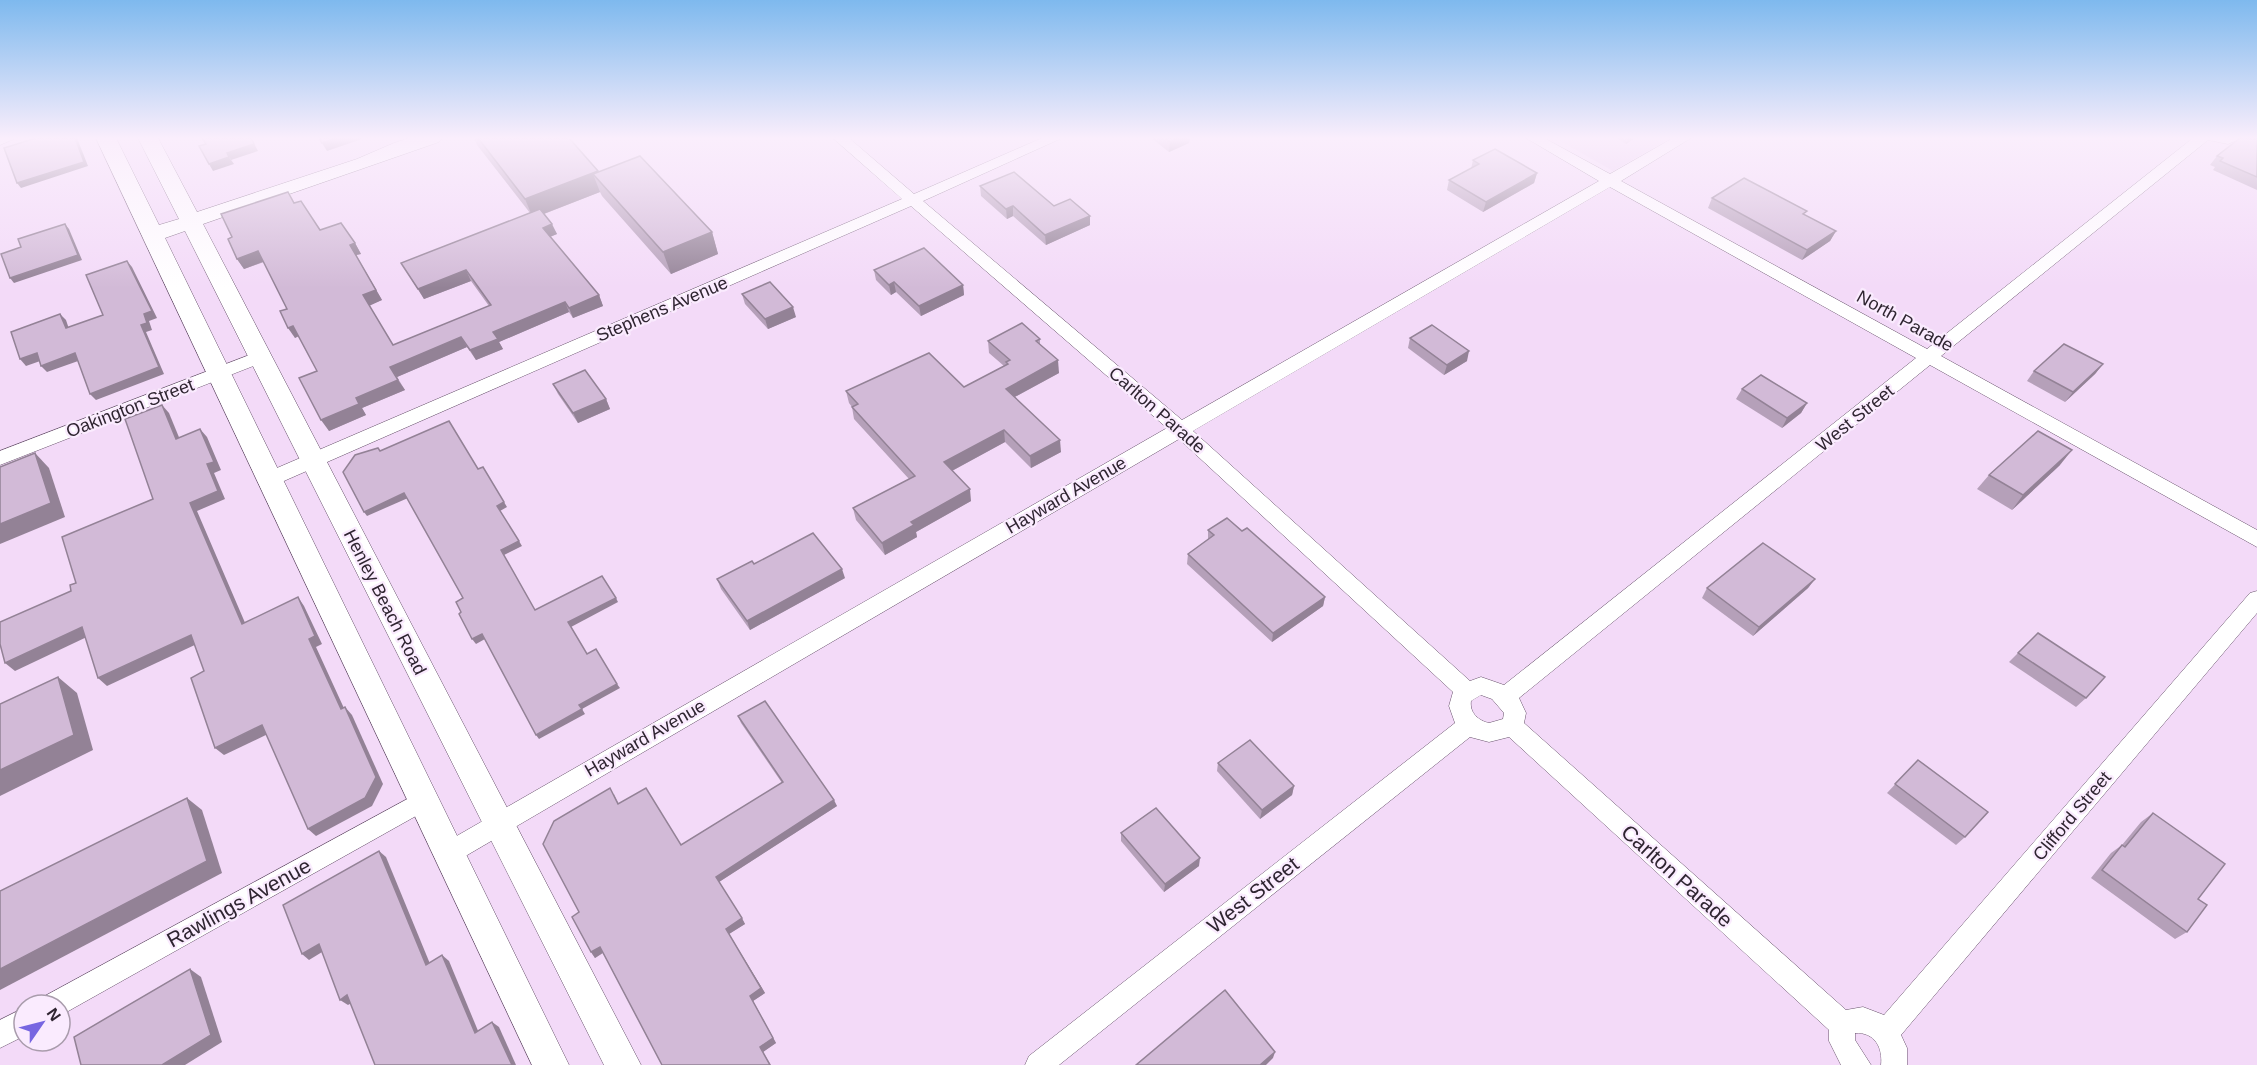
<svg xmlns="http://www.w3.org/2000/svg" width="2257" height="1065" font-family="Arial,sans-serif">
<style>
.built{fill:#e8ccef}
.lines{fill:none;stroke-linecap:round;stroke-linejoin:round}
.street-casing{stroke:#67526b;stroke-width:1}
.secondary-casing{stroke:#67526b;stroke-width:1}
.street{fill:#fff;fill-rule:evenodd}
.secondary{fill:#fff;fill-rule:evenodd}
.wall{fill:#b5a0b9}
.shaded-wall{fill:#938296}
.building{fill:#d2bad7;stroke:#938296;stroke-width:1.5}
.labels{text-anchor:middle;stroke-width:4.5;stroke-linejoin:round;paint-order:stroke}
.street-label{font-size:18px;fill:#2f2531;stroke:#faebfe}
.near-street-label{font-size:21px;fill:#2f2531;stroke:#faebfe}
</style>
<rect width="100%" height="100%" fill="#f3daf8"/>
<!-- built -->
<path class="built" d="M1555,138H1670L1613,171Z"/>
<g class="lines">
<defs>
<g id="street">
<path d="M0,138H16L0,145Z"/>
<path d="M833,138H849L914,194L1042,138H1062L923,201L1182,420L1599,181L1526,138H1544L1610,174L1673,138H1691L1621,181L1927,349L2193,138H2242L2228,144L2208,140L1941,356L2257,530V547L1930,365L1519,698L1526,713L1524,723L1846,1010L1863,1007L1884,1015L2250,593L2257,591V613L1901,1035L1907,1048V1065H1881C1883,1048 1875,1032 1855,1033V1040L1871,1065H1841L1829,1041V1030L1509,737L1489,742L1470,737L1059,1065H1025L1029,1056L1455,723L1449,706L1453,692L1179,439L457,861L449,864L441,861L437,853L441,845L1167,428L911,206L277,484L270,486L263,484L261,479L263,474L902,199ZM1610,187L1916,358L1504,685L1481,677L1470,681L1193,431ZM1481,695L1492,699L1504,713L1503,719L1489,723C1479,721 1469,713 1471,701Z"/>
<path d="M260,351L266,353L269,357L266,361L0,465V451Z"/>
<path d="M424,790L432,793L436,800L432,807L63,1014L60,1015V1005H41L45,996Z"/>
<path d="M24,1008V1036L0,1048V1020Z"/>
</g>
<path id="secondary" d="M96,138H116L159,225L179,219L138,138H158L197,212L357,159L394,143L409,138H442L439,142L203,224L641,1065H604L185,231L165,238L569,1065H532Z"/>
</defs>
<!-- street casing -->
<use href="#street" class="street-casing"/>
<!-- secondary casing -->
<use href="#secondary" class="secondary-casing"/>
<!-- street -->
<use href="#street" class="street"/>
<!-- secondary -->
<use href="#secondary" class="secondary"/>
</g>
<!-- wall -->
<g class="wall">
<path d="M474,138H569L598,172L712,232L718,254L671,274L602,196L600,192L544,214L557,234L550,237L599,295L603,306L573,318L569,312L499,342L503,349L476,360L467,347L397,377L405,390L362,408L366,415L329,431L317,371L298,336L295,338L287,309L264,262L244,269L237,259L232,237L295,203L320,230L355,243L361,254L356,255L382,300L369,305L393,345L489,306L471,281L424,299L401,263L530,213L477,145Z"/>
<path d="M1151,138H1190L1189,143L1169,152Z"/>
<path d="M1616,138H1635L1626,144Z"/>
<path d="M2257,139V190L2213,170L2215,167L2210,165L2217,156Z"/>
<path d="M1473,160L1537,173L1534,183L1483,212L1447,190L1449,180L1471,169Z"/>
<path d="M980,186L1054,206L1090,225L1046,245L1013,216L1007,219L981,196Z"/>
<path d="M1712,198L1805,215L1836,231L1830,241L1802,260L1708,208Z"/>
<path d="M874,270L963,285L964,295L921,316L896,292L891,295L876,280Z"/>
<path d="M742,294L796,317L768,329L745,304Z"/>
<path d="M1410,338L1467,361L1444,375L1408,348Z"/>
<path d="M1040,339V345L1059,373L1015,397L1061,452L1031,468L1005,442L952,471L971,501L916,532L917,537L885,555L856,520L853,508L909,479L854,419L852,407L849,403L846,391L964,387L1004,366L989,353L988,341Z"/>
<path d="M2103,364L2095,374L2065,402L2027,381L2034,371Z"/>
<path d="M553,384L606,399L610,409L578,423L558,394Z"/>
<path d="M1742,389L1807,403L1801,413L1782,428L1736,399Z"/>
<path d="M2060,465L2012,510L1977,489L1989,475Z"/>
<path d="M1208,530L1242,531L1325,597L1323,606L1272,642L1187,564L1188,554L1208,539Z"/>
<path d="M754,564L845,578L750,630L721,589L717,579Z"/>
<path d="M1815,579L1808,588L1753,636L1702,598L1707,588Z"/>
<path d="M2038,633L2086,698L2076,707L2009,662Z"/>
<path d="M738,716L837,806L719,882L745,924L729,934L765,993L753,1001L776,1043L763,1052L771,1065H662L603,953L595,958L591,952L579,912L614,794L619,804L681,845L782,783L741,723Z"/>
<path d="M1918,760L1965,837L1956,845L1887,793Z"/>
<path d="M1218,763L1294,786L1292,795L1260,819L1217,771Z"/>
<path d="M2153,813L2198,899L2187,932L2175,939L2091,878L2111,853L2122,845L2141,822Z"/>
<path d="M1121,833L1199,866L1164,892L1121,841Z"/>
</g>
<!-- shaded-wall -->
<g class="shaded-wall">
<path d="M75,138H77L88,166L21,188L17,183Z"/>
<path d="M251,138L258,151L231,160L227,153Z"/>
<path d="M337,138H365L327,151L322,143Z"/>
<path d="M1177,138H1190L1189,143L1169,152L1170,142Z"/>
<path d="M1628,138H1635L1626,144Z"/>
<path d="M229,157L234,164L213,171L209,164Z"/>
<path d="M598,171L593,174L600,192L533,218L525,199Z"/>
<path d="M1537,173L1534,183L1483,212L1486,202Z"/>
<path d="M1013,206V216L1007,219L1006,209Z"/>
<path d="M1090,216V225L1046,245L1045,235Z"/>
<path d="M65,224L69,229L82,260L14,283L10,278Z"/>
<path d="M552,224L557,234L547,238L543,228Z"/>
<path d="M1836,231L1830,241L1802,260L1807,250Z"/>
<path d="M712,232L718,254L671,274L663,252Z"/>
<path d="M355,243L361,254L356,255L382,300L369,306L363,295L350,245Z"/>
<path d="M258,251L265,261L244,269L237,259Z"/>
<path d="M127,261L132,267L157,318L149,321L152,330L146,332L164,374L96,400L90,394L141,325L144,314Z"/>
<path d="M466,270L471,281L424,299L418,289Z"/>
<path d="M894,282L896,292L891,295L889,285Z"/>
<path d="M963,285L964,295L921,316L919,306Z"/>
<path d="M599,295L603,306L573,318L569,308Z"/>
<path d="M565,302L569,312L499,342L503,349L476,360L470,350L493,332Z"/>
<path d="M793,307L796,317L768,329L765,319Z"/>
<path d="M60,314L66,320L71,335L66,328Z"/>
<path d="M293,326L299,336L295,338L288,328Z"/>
<path d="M461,337L467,347L397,377L390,367Z"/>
<path d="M1469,351L1467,361L1444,375L1447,365Z"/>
<path d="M37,353L43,360L26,366L20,359Z"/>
<path d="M75,353L81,360L47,372L41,366Z"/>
<path d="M1058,360L1059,373L1007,401L1006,389Z"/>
<path d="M2103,364L2095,374L2065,402L2073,392Z"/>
<path d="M398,380L405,390L362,408L366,415L329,431L321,420L356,398Z"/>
<path d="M606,399L610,409L578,423L573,413Z"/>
<path d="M1807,403L1801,413L1782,428L1787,418Z"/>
<path d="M162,405L169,413L183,447L176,439Z"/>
<path d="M200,429L207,437L221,470L214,473L225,499L197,511L249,632L242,624L190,503L207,464Z"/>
<path d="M1004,430L1005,442L946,474L944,462Z"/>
<path d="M1060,440L1061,452L1031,468L1030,456Z"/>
<path d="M2072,450L2060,465L2012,510L2023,495Z"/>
<path d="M35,453L49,468L65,517L0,544V524Z"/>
<path d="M970,489L971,501L916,532L917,537L885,555L882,543L911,522Z"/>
<path d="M404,493L408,498L367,516L364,512Z"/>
<path d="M504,502L507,507L500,511L497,506Z"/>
<path d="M519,541L522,546L504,555L501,550Z"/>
<path d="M842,569L845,578L750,630L747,621Z"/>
<path d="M1815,579L1808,588L1753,636L1759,627Z"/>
<path d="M298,597L304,606L322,644L316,647L348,717L341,709L309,639Z"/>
<path d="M1325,597L1323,606L1272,642L1273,633Z"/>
<path d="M616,598L618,602L571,627L568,622Z"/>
<path d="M82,627L91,635L15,671L5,663Z"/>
<path d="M482,634L485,639L476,644L472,639Z"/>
<path d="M191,635L199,643L107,686L98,678Z"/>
<path d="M58,677L77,693L93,750L0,796V770Z"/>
<path d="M617,684L620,688L582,709L579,705Z"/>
<path d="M345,707L352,715L383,784L372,806L316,836L308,829Z"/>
<path d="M582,709L585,714L539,739L536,735Z"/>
<path d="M262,725L270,733L224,755L215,748Z"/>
<path d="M1294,786L1292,795L1260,819L1262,810Z"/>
<path d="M187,798L202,810L222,873L0,990V969Z"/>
<path d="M834,800L837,806L719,882L716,877Z"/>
<path d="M379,851L386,857L433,971L426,965Z"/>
<path d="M1200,858L1199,866L1164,892L1165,884Z"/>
<path d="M742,918L745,924L729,934L765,993L753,1001L776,1043L763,1052L771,1065L760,1047L750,996L726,929Z"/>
<path d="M319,944L327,949L309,960L302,954Z"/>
<path d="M600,947L604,952L595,958L591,952Z"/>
<path d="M442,955L449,961L481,1038L475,1033Z"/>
<path d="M190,969L201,977L222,1042L185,1065H162Z"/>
<path d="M347,995L355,1001L348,1005L340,1000Z"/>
<path d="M492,1022L499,1027L516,1065H512Z"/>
<path d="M1275,1052L1273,1058L1266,1065H1260Z"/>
</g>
<!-- building -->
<g class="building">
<path d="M36,138H75L84,162L17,183L4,148Z"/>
<path d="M202,138H251L254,144L227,153L229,157L209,164L199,146L206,144Z"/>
<path d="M319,138H337L322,143Z"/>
<path d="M478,138H569L598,171L525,199Z"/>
<path d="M1165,138H1177L1170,142Z"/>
<path d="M2240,138L2257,139V177L2220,161L2223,158L2217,156Z"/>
<path d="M1495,149L1537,173L1486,202L1449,180L1479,164L1473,160Z"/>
<path d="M640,156L712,232L663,252L593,174Z"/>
<path d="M1014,172L1054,206L1070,199L1090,216L1045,235L1013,206L1006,209L980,186Z"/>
<path d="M1744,178L1807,211L1803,214L1836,231L1807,250L1712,198Z"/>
<path d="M288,192L294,203L301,201L320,230L341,223L355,243L350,245L376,290L363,295L393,345L491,305L466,270L418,289L401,263L540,209L552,224L543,228L599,295L569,308L565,302L493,332L498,339L470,350L461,337L390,367L398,380L356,398L359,404L321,420L299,378L317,371L293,326L288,328L280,311L287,309L258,251L237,259L228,239L232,237L221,214Z"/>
<path d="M65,224L78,255L10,278L1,254L21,247L18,239Z"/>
<path d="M924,248L963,285L919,306L894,282L889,285L874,270Z"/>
<path d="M127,261L152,311L144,314L147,323L141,325L159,367L90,394L75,353L41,366L37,353L20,359L11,332L60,314L66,328L103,315L86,275Z"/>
<path d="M770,282L793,307L765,319L742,294Z"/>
<path d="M1022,323L1040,339L1036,341L1058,360L1006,389L1060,440L1030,456L1004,430L944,462L970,489L911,522L914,525L882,543L853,508L915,476L852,407L858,404L846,391L929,353L964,387L1008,364L1006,362L1010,360L988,341Z"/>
<path d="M1432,325L1469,351L1447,365L1410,338Z"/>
<path d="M2064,344L2103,364L2073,392L2034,371Z"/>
<path d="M585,370L606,399L573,413L553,384Z"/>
<path d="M1761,375L1807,403L1787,418L1742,389Z"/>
<path d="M162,405L176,439L200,429L214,462L207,464L218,491L190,503L242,624L298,597L315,636L309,639L341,709L345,707L376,777L365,798L308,829L262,725L215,748L191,678L204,671L191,635L98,678L82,627L5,663L0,644V622L71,591L70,585L76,583L62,537L153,499L125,419Z"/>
<path d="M449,421L478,469L483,467L504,502L497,506L519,541L501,550L535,610L602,576L616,598L568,622L587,654L596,649L617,684L579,705L582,709L536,735L482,634L472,639L459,614L461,612L456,602L463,598L404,493L364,512L343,472L355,455L378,448L380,451Z"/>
<path d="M2038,431L2072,450L2023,495L1989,475Z"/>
<path d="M35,453L51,503L0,524V467Z"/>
<path d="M1227,518L1242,531L1247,528L1325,597L1273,633L1188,554L1214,535L1208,530Z"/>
<path d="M813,533L842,569L747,621L717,579L752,561L754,564Z"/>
<path d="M1763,543L1815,579L1759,627L1707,588Z"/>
<path d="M2038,633L2105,677L2086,698L2018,653Z"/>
<path d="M58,677L74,735L0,770V704Z"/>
<path d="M765,701L834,800L716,877L742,918L726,929L761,988L750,996L773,1038L760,1047L770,1065H662L600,947L591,952L572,917L579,912L543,844L554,821L610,788L618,804L646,788L681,845L783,782L738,716Z"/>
<path d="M1250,740L1294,786L1262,810L1218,763Z"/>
<path d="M1918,760L1988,812L1965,837L1895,784Z"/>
<path d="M187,798L207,861L0,969V891Z"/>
<path d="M1156,808L1200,858L1165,884L1121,833Z"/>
<path d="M2153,813L2225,864L2198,899L2207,905L2187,932L2102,870L2122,845L2125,847Z"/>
<path d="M379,851L426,965L442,955L475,1033L492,1022L512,1065H375L347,995L340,1000L319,944L302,954L283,905Z"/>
<path d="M190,969L211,1035L162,1065H81L74,1037Z"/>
<path d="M1225,990L1275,1052L1260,1065H1136Z"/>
</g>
<!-- sky -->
<linearGradient id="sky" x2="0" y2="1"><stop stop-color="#7eb9ee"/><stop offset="0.48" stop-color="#faeefc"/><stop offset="1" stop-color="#faeefc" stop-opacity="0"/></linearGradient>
<rect width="2257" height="288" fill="url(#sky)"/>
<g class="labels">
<!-- street labels -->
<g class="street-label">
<text transform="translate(662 309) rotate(-23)" y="6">Stephens Avenue</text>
<text transform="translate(1905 321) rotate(29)" y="6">North Parade</text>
<text transform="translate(130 408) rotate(-21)" y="6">Oakington Street</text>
<text transform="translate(1157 410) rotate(41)" y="6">Carlton Parade</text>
<text transform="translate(1855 418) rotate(-39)" y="6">West Street</text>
<text transform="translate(1066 495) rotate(-30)" y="6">Hayward Avenue</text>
<text transform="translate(385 602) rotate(63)" y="6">Henley Beach Road</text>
<text transform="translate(645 738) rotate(-30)" y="6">Hayward Avenue</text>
<text transform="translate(2072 816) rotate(-50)" y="6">Clifford Street</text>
</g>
<!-- near-street labels -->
<g class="near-street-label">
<text transform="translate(1677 876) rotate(42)" y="7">Carlton Parade</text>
<text transform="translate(1253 895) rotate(-38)" y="7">West Street</text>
<text transform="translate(239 903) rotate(-29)" y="7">Rawlings Avenue</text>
</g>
</g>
<!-- north arrow -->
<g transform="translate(42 1023) rotate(55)"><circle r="28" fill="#faebfe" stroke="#a99cac" stroke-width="1.5"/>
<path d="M0-4.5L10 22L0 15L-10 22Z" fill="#7766e1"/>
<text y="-9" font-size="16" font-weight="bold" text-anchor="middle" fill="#2f2531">N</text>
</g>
</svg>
